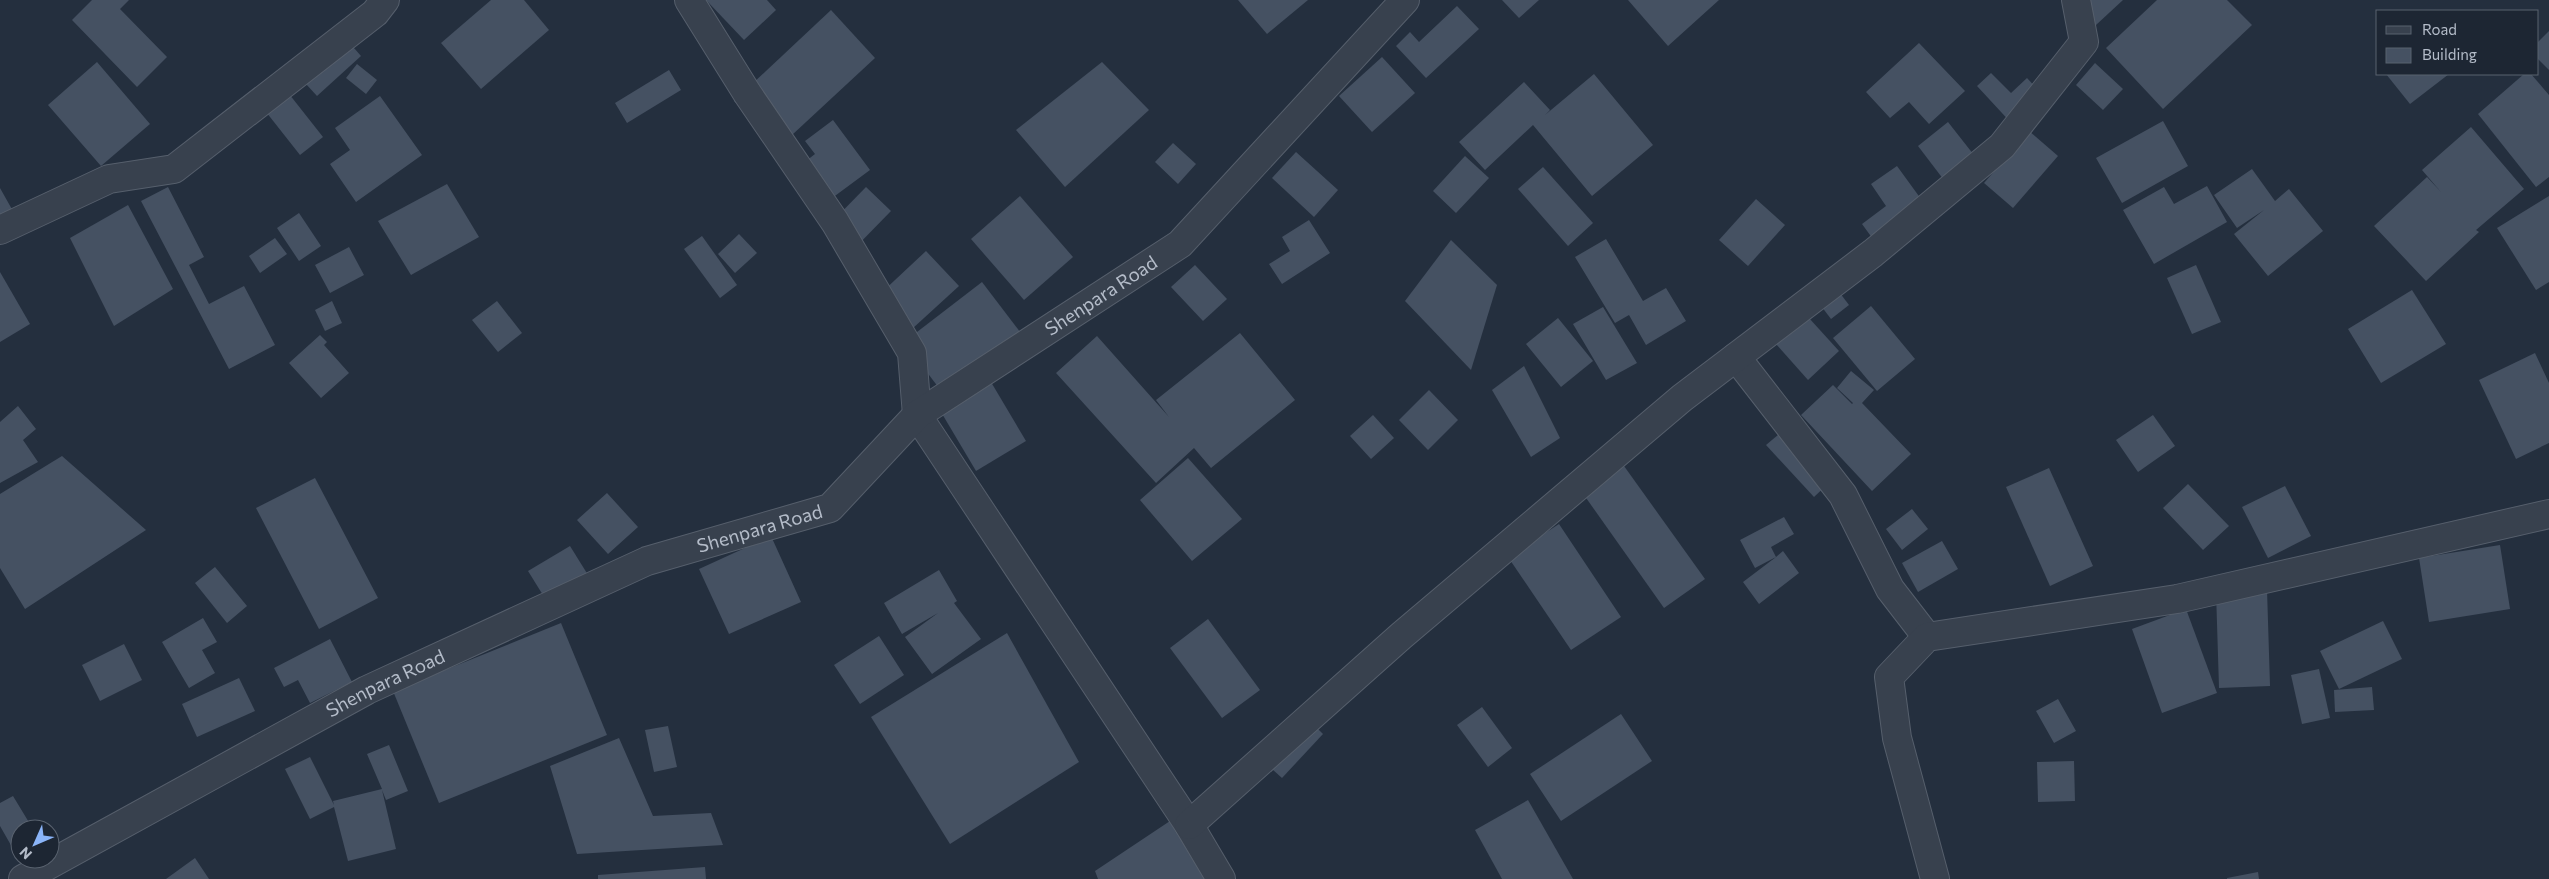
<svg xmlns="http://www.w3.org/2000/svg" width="2549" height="879" font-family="Commissioner,sans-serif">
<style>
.building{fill:#455162}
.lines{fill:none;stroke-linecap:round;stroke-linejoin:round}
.minor-casing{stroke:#565f6c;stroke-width:30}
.tertiary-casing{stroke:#565f6c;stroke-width:30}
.minor{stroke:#38414e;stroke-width:28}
.tertiary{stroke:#38414e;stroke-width:28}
.labels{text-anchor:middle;stroke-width:5;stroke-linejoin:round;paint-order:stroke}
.street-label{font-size:19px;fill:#b4bcc9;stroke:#1d2633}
</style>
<rect width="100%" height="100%" fill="#242f3e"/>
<!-- building -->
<g class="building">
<path d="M92,0H129L120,9L167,57L137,87L72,20Z"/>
<path d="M491,0H524L549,30L481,89L441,43Z"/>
<path d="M706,0H767L776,10L744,40Z"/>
<path d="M1238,0H1308L1267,34Z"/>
<path d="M1502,0H1539L1519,18Z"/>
<path d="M1628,0H1719L1668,46Z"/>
<path d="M2077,0H2123L2096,25L2074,2Z"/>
<path d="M2157,0H2227L2252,25L2163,109L2106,48Z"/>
<path d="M1457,6L1479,29L1426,78L1396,46L1410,32L1419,42Z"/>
<path d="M831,10L875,58L778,148L734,101Z"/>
<path d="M339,31L361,56L317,96L295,72Z"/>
<path d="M2549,31V70L2538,59V42Z"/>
<path d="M1919,43L1965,91L1929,124L1909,102L1890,118L1866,92Z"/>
<path d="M1382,57L1415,93L1372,132L1339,96Z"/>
<path d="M97,62L150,124L101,166L48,105Z"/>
<path d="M1102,62L1149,110L1065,187L1016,130Z"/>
<path d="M2095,63L2123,89L2103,110L2076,85Z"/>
<path d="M357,64L377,80L366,94L346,78Z"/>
<path d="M669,70L681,90L627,123L615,103Z"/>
<path d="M1991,73L2011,93L2027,78L2045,97L2014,126L1977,86Z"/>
<path d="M1594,74L1653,145L1592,196L1533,125L1485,170L1459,142L1524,82L1550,110L1545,115Z"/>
<path d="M2386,74H2449L2410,104Z"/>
<path d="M2524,74H2531L2549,95V177L2536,187L2478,114Z"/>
<path d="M282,85L323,137L300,155L259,103Z"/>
<path d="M380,96L422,155L356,202L330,164L350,150L335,128Z"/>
<path d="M833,120L870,170L824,204L797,168L815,154L805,141Z"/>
<path d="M2163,121L2188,166L2122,203L2096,158Z"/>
<path d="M1948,122L1981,164L1950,188L1918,146Z"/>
<path d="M2471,127L2524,189L2476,230L2479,232L2426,281L2374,226L2427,177L2441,192L2422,170Z"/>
<path d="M2029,131L2058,156L2013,208L1984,183Z"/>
<path d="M1173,143L1196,164L1178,184L1155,162Z"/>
<path d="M1296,152L1338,190L1314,217L1272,178Z"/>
<path d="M1465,156L1489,178L1456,213L1433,191Z"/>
<path d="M1897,166L1929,210L1878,246L1862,224L1886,206L1871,184Z"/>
<path d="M1543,167L1593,223L1568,246L1518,189Z"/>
<path d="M2252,169L2275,201L2289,189L2323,231L2268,276L2234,234L2264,210L2237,228L2214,195Z"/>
<path d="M447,184L479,237L411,275L378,221Z"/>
<path d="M2207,186L2227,222L2154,264L2123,210L2164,187L2174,204Z"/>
<path d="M168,187L204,257L189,265L209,304L244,286L275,345L229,369L141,201Z"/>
<path d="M866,187L891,211L850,253L825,229Z"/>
<path d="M0,188L22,227L0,240Z"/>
<path d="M1020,196L1073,257L1024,300L971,239Z"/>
<path d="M2549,196V282L2536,290L2497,228Z"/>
<path d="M1756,199L1785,225L1748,266L1719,240Z"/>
<path d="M128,205L173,289L114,326L70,238Z"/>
<path d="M299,213L321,246L299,261L277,228Z"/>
<path d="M1309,220L1330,253L1282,284L1269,264L1290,251L1282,237Z"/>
<path d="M739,234L757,253L735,273L718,254Z"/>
<path d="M702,236L737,285L720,298L684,249Z"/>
<path d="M275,238L287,254L260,273L249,256Z"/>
<path d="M1606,239L1643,301L1666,288L1686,321L1646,345L1629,315L1615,323L1575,257Z"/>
<path d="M1451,240L1497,285L1471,370L1405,301Z"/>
<path d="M349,247L364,275L330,293L315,265Z"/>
<path d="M926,251L959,286L912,329L879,295Z"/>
<path d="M1195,265L1227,299L1203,321L1171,287Z"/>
<path d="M2196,265L2221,322L2192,334L2167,278Z"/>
<path d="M0,272L30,324L0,342Z"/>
<path d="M1827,276L1849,305L1831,319L1809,290Z"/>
<path d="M982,282L1027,341L948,400L904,342Z"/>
<path d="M2412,290L2446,344L2381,383L2348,329Z"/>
<path d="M332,301L342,323L325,331L315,310Z"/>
<path d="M497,301L522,333L498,352L472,320Z"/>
<path d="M1871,306L1915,359L1877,391L1833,338Z"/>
<path d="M1603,307L1637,363L1606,380L1573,324Z"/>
<path d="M1799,307L1839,351L1808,380L1768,335Z"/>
<path d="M1558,318L1593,361L1561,387L1526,344Z"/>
<path d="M1240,333L1295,400L1211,468L1194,448L1156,483L1056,373L1097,336L1169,417L1156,400Z"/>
<path d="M320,335L327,342L324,345L349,373L321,398L289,363Z"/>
<path d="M2535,353L2549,383V443L2516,459L2479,380Z"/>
<path d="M1524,366L1560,438L1531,457L1492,390Z"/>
<path d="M1851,371L1874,390L1862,403L1911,454L1872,491L1801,415L1833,385L1852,404L1853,403L1837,388Z"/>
<path d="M991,382L1026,441L976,471L941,412Z"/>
<path d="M1429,390L1458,420L1428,450L1399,420Z"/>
<path d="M18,406L36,429L23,440L38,462L0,483V422Z"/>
<path d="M1373,415L1394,438L1371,459L1350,436Z"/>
<path d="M2153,415L2175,446L2138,472L2116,440Z"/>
<path d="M1785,429L1832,480L1814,497L1766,445Z"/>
<path d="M62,456L146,530L25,609L0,568V494Z"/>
<path d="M1188,458L1242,519L1192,561L1140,500Z"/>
<path d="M1624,466L1705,579L1664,608L1584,495Z"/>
<path d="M2049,468L2093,566L2050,586L2006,487Z"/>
<path d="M315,478L378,598L319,629L256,508Z"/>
<path d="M2188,484L2229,526L2203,550L2163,508Z"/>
<path d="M2285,486L2311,536L2268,558L2242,507Z"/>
<path d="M607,493L638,527L608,554L577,520Z"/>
<path d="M1912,509L1928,529L1902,550L1886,529Z"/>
<path d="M1784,517L1794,534L1771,547L1776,557L1783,551L1799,573L1759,604L1743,582L1776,557L1755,568L1740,540Z"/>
<path d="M1559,524L1621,617L1571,650L1508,557Z"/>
<path d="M771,536L801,602L729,634L699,569Z"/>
<path d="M1942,541L1958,569L1918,592L1902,563Z"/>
<path d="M2500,545L2510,609L2429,622L2419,558Z"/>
<path d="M570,546L593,583L551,608L528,571Z"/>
<path d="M215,567L247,606L227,623L195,583Z"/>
<path d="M939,570L957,601L954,603L981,639L932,674L905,637L938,613L902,634L884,603Z"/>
<path d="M2267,590L2270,686L2219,688L2216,591Z"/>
<path d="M2186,609L2217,693L2162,713L2132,629Z"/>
<path d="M203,618L217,642L202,650L215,673L189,688L162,642Z"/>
<path d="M1208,619L1260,690L1222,718L1170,648Z"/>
<path d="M2383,621L2402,659L2339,689L2320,651Z"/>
<path d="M561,623L607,735L439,803L393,691Z"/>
<path d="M1007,633L1079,762L950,844L871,717Z"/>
<path d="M879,636L904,675L860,704L834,665Z"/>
<path d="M330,639L352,682L310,703L298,680L284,687L274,668Z"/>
<path d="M124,644L142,680L100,701L82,665Z"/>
<path d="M2319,669L2330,718L2302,724L2291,675Z"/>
<path d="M239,678L255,711L197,737L182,704Z"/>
<path d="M2372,687L2374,710L2335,712L2334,690Z"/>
<path d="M2058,699L2076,731L2054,743L2036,711Z"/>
<path d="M1482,707L1512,748L1488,767L1457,725Z"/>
<path d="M1621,714L1652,761L1561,821L1530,774Z"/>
<path d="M1306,717L1323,734L1282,778L1264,762Z"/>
<path d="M668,726L677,767L654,772L645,730Z"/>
<path d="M619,738L653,816L711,813L723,845L577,854L550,766Z"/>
<path d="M389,745L408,791L386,800L382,790L396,849L348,861L334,807L310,819L285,769L310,757L334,805L333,801L382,789L367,754Z"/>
<path d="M2074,761L2075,801L2038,802L2037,762Z"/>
<path d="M13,796L33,829H20V852L16,854L0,826V803Z"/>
<path d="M1528,800L1573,879H1502L1475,830Z"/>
<path d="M1173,819L1207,879H1098L1095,871Z"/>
<path d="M195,858L209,879H166Z"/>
<path d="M705,867L706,879H598V875Z"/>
<path d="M2258,872L2259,879H2227V878Z"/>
</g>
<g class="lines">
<defs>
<g id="minor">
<path d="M689,0L747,93L835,222L912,353L917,415L1189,825L1221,879"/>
<path d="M0,230L109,179L174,169L375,13L385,0"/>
<path d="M1736,357L1843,495L1890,589L1927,637"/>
<path d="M1189,825L1401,636L1682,398L1873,253L2002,146L2084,42L2076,0"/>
<path d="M1935,879L1897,738L1889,677L1927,637L2177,599L2549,514"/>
</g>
<g id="tertiary">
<path id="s1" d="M23,879L367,690L647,561L830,508L917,415L1180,244L1405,0"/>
</g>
</defs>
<!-- minor casing -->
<use href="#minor" class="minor-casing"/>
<!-- tertiary casing -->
<use href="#tertiary" class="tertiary-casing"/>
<!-- minor -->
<use href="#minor" class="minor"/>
<!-- tertiary -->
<use href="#tertiary" class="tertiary"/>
</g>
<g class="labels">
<!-- street labels -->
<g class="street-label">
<text dy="7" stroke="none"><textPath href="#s1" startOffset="1238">Shenpara Road</textPath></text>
<text dy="7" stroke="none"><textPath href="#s1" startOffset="818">Shenpara Road</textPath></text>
<text dy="7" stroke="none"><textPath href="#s1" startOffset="412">Shenpara Road</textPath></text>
</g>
</g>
<!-- legend -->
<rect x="2376" y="10" width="162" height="65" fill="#1d2633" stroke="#59626f"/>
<rect x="2386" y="26" width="25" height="8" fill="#38414e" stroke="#59626f"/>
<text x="2422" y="35" font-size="15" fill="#b4bcc9">Road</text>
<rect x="2386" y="48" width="25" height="15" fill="#455162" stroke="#59626f"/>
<text x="2422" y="60" font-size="15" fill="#b4bcc9">Building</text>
<!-- north arrow -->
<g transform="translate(35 844) rotate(225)"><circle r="24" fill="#1d2633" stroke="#59626f"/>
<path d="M0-4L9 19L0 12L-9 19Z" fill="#8ab4f8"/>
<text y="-8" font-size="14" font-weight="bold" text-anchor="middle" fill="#b4bcc9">N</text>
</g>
</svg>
